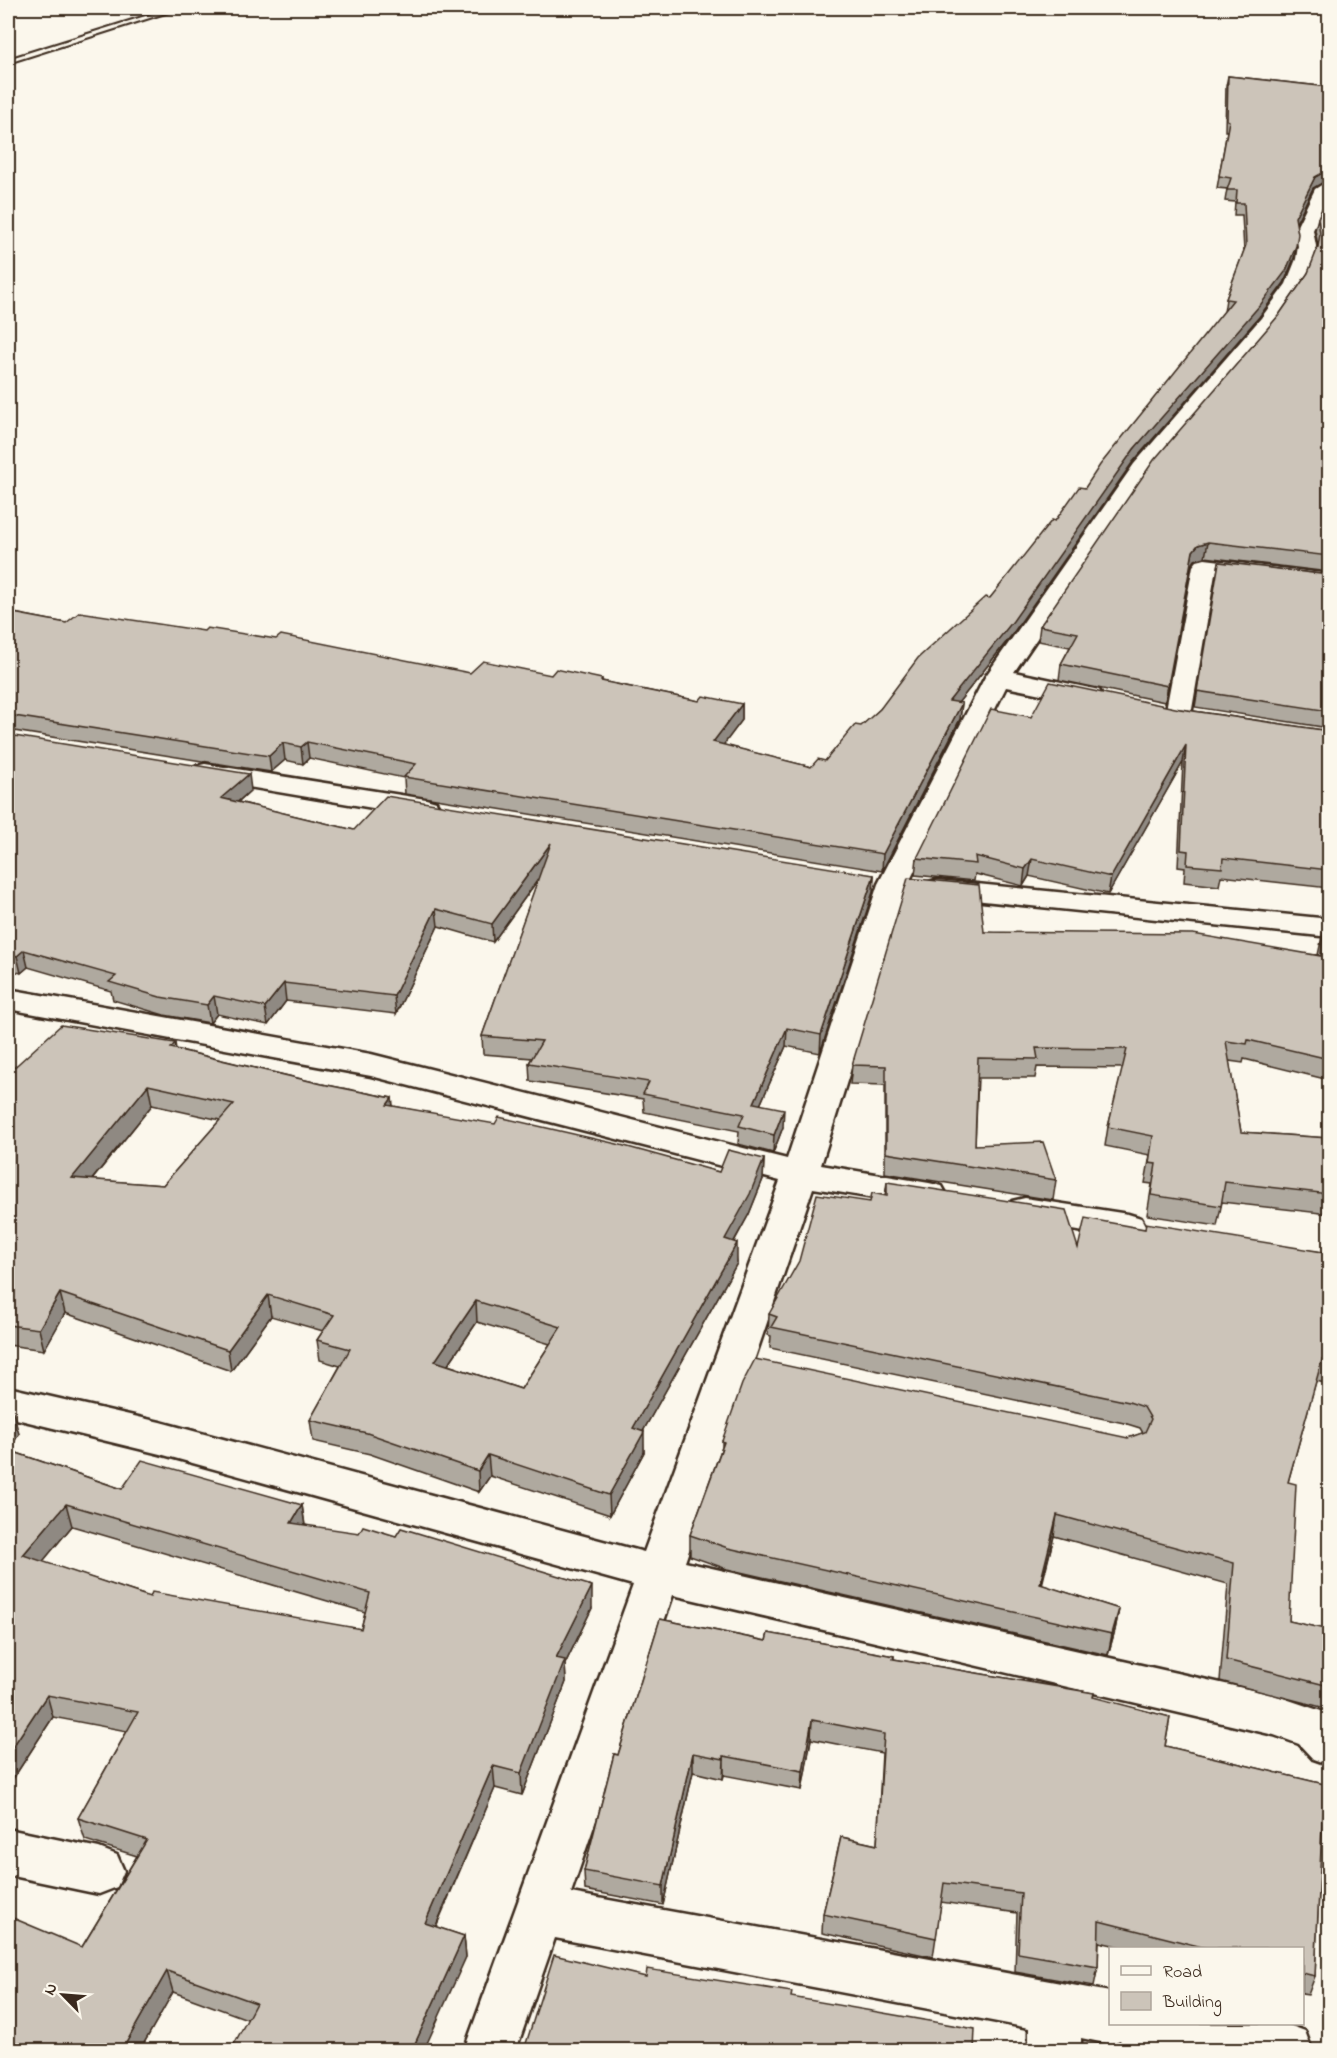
<svg xmlns="http://www.w3.org/2000/svg" width="1337" height="2058" font-family="'Indie Flower',sans-serif">
<style>
.lines{fill:none;stroke-linecap:round;stroke-linejoin:round}
.lane-casing{stroke:#3b2a1e;stroke-width:4}
.street-casing{stroke:#3b2a1e;stroke-width:5}
.lane{fill:#fbf7ec;fill-rule:evenodd}
.street{fill:#fbf7ec;fill-rule:evenodd}
.wall{fill:#afa99f;stroke:#3b2a1e;stroke-width:1.5;fill-rule:evenodd}
.shaded-wall{fill:#8f8982;stroke:#3b2a1e;stroke-width:1.5}
.building{fill:#ccc4b9;stroke:#3b2a1e;stroke-width:1.5;fill-rule:evenodd}
</style>
<rect width="100%" height="100%" fill="#fbf7ec"/>
<filter id="ink" filterUnits="userSpaceOnUse"><feTurbulence type="fractalNoise" baseFrequency=".0167" numOctaves="2"/><feDisplacementMap in="SourceGraphic" scale="12" xChannelSelector="R" yChannelSelector="G"/><feConvolveMatrix kernelMatrix="1 2 1 2 8 2 1 2 1" color-interpolation-filters="sRGB"/></filter>
<g filter="url(#ink)">
<g class="lines">
<defs>
<path id="lane" d="M171,8H181L8,63V59Z"/>
<g id="street">
<path d="M1323,184L1329,186L1330,193L1313,230L1316,246L1314,259L1304,284L1275,326L1150,473L1014,672L1099,690L1103,696L1099,702L1090,704L1006,687L908,884L821,1165L929,1183L942,1186L947,1195L942,1204L929,1207L813,1188L685,1562L1274,1695L1330,1714V1765L1313,1759L1299,1744L1274,1735L673,1595L571,1893L1110,1992V2024H1286L1305,2031L1312,2050H1143L1121,2042L1120,2040L1110,2044L1081,2038V2050H1029V2028L555,1938L516,2050H464L633,1585L160,1454L8,1417V1387L160,1422L644,1552L780,1181L371,1076L8,1009V989L371,1054L787,1159L878,884L985,677L1134,464L1261,318L1286,284L1296,259L1298,246L1295,230L1315,189Z"/>
<path d="M1205,559L1330,574V588L1215,574L1191,715L1187,721L1178,723L1169,721L1165,715L1193,566L1197,561Z"/>
<path d="M205,764L426,799L436,802L440,808L436,814L426,817L195,778L191,772L195,766Z"/>
<path d="M936,880L1330,919V937L925,895L921,889L925,883Z"/>
<path d="M1025,1198L1128,1214L1141,1218L1146,1227L1141,1236L1128,1240L1012,1219L1007,1210L1012,1201Z"/>
<path d="M8,1829L99,1848L117,1855L124,1871L117,1887L99,1894L8,1875Z"/>
</g>
</defs>
<!-- lane casing -->
<use href="#lane" class="lane-casing"/>
<!-- street casing -->
<use href="#street" class="street-casing"/>
<!-- lane -->
<use href="#lane" class="lane"/>
<!-- street -->
<use href="#street" class="street"/>
</g>
<!-- wall -->
<g class="wall">
<path d="M1228,76L1329,87V185L1324,182L1313,188L1296,223L1294,258L1284,283L1259,317L1132,463L1011,636L958,703H962L960,719L882,871L405,794L404,778L309,758L303,764L285,760L271,772L8,730V612L66,623L470,673L551,675L602,679V681L699,701L742,704V720L723,745L811,767L825,761L880,709L990,598L1085,488L1224,312L1226,299L1244,251L1242,215H1234L1235,202L1225,201L1227,189L1217,188L1227,131H1225L1226,86Z"/>
<path d="M1329,193V572L1205,557L1195,560L1191,566L1165,702L1059,680L1061,664L1070,647L1038,641L1040,626L1279,315L1308,273L1318,249V246L1315,230L1318,218Z"/>
<path d="M1219,562L1329,575V728L1195,707Z"/>
<path d="M1180,709L1329,731V888L1221,876L1219,886L1184,882L1185,868L1178,867L1183,762L1108,894L1029,876L1023,886L975,874L974,881L915,875L917,858L1031,717Z"/>
<path d="M8,735L251,790L238,802L354,830L874,875L873,892L820,1053L786,1046L760,1105L783,1127L773,1153L738,1144L739,1131L644,1112L643,1099L530,1081L529,1063L532,1058L483,1054L482,1036L539,878L493,942L438,926L396,1014L286,1001L268,1025L217,1014L210,1023L164,1015L113,1000L111,991L28,967L21,973L8,970Z"/>
<path d="M984,932L1318,955L1323,932L1329,933V1080L1244,1059L1243,1063L1229,1061L1241,1132L1327,1138L1326,1134L1329,1112V1214L1222,1202L1217,1226L1147,1215L1152,1184L1145,1183L1150,1155L1105,1146L1108,1127L1123,1068L1037,1067L1035,1078H978L975,1145L1056,1180L1053,1200L885,1173V1085L850,1084L852,1065Z"/>
<path d="M175,1043L176,1049L322,1084L392,1098L393,1106L719,1172L764,1159L763,1179L749,1214L734,1242L737,1263L643,1431L644,1452L610,1515L490,1476L479,1492L370,1454L313,1441L310,1420L340,1366L320,1360L317,1340L323,1331L271,1316L231,1371L65,1313L44,1350L8,1345V1073ZM152,1105L220,1120L163,1185L92,1180ZM477,1322L550,1344L521,1389L448,1365Z"/>
<path d="M887,1182L1078,1248L1145,1229L1329,1253V1384L1316,1381L1288,1482L1289,1621L1329,1630V1709L1220,1681L1228,1584L1054,1536L1042,1585L1119,1609L1115,1630L1108,1655L727,1569L690,1556V1535L722,1447V1441L1128,1438L1143,1433L1140,1428L1124,1423L770,1348L771,1336L768,1335L769,1314L870,1202L885,1195Z"/>
<path d="M8,1411L19,1434L8,1450L122,1489L302,1505L305,1525L592,1608L565,1664L566,1682L522,1795L495,1788L436,1927L464,1936L466,1957L247,2019L173,1992L140,2050H8L82,1947L137,1856L85,1840L78,1818L127,1731L53,1717L9,1785L8,1784ZM72,1526L365,1612L361,1629L150,1597L42,1562Z"/>
<path d="M660,1619L766,1641L768,1633L894,1656V1659L1094,1693L1093,1698L1170,1717L1165,1746L1324,1784L1315,1976L1308,1995L1302,1994V1948H1126L1099,1942L1098,1967L1094,1986L1015,1972L1017,1913L941,1902L933,1957L822,1933L823,1914L841,1837L877,1845L882,1753L811,1739L802,1790L724,1775L723,1779L693,1772L663,1905L585,1890L584,1871L614,1754L618,1755Z"/>
</g>
<!-- shaded-wall -->
<g class="shaded-wall">
<path d="M1326,171L1324,182L1313,188L1293,229L1295,217L1315,177Z"/>
<path d="M1296,246L1294,258L1284,283L1259,317L1132,463L1011,636L947,717L949,701L1134,449Z"/>
<path d="M1208,542L1205,557L1195,560L1191,566L1165,702L1193,551L1198,545Z"/>
<path d="M962,703L960,719L882,871L883,854Z"/>
<path d="M742,704V720L713,759V742Z"/>
<path d="M307,742L309,758L303,764L301,747Z"/>
<path d="M283,743L285,760L271,772L269,756Z"/>
<path d="M1186,745L1183,762L1108,894L1111,877Z"/>
<path d="M249,774L251,790L224,814L221,798Z"/>
<path d="M551,843L552,860L493,942L492,924Z"/>
<path d="M1032,859L1029,876L1023,886L1025,869Z"/>
<path d="M874,875L873,892L820,1053L821,1035Z"/>
<path d="M436,909L438,926L396,1014L394,996Z"/>
<path d="M24,950L28,967L21,973L17,956Z"/>
<path d="M284,983L286,1001L268,1025L265,1007Z"/>
<path d="M214,996L217,1014L210,1023L207,1005Z"/>
<path d="M787,1028L786,1046L753,1121L754,1103Z"/>
<path d="M148,1085L152,1105L77,1198L72,1178Z"/>
<path d="M392,1098L394,1118L387,1105Z"/>
<path d="M784,1109L783,1127L773,1153L774,1135Z"/>
<path d="M764,1159L763,1179L749,1214L724,1259L725,1239Z"/>
<path d="M737,1243V1263L633,1449V1428Z"/>
<path d="M60,1293L65,1313L44,1350L39,1329Z"/>
<path d="M268,1295L271,1316L231,1371L228,1350Z"/>
<path d="M476,1301L477,1322L437,1381L435,1361Z"/>
<path d="M13,1412L19,1434L8,1451V1420Z"/>
<path d="M644,1432V1452L610,1515L609,1495Z"/>
<path d="M488,1455L490,1476L479,1492L478,1471Z"/>
<path d="M66,1504L72,1526L30,1577L23,1555Z"/>
<path d="M302,1505L305,1527L291,1523Z"/>
<path d="M1057,1515L1054,1536L1036,1605L1040,1584Z"/>
<path d="M592,1586V1608L565,1664L566,1682L522,1795L521,1773L556,1658Z"/>
<path d="M1119,1609L1115,1630L1108,1655L1112,1634Z"/>
<path d="M47,1695L53,1717L9,1785L8,1781V1754Z"/>
<path d="M812,1720L811,1739L802,1790L803,1771Z"/>
<path d="M693,1753V1772L663,1905V1886Z"/>
<path d="M724,1756V1775L723,1779L724,1759Z"/>
<path d="M493,1766L495,1788L428,1944L425,1923Z"/>
<path d="M464,1936L466,1957L424,2050H412Z"/>
<path d="M167,1971L173,1992L140,2050H122Z"/>
</g>
<!-- building -->
<g class="building">
<path d="M1228,76L1329,87V172L1326,171L1315,177L1295,217L1298,234L1296,246L1286,271L1261,304L1134,449L1013,621L949,701L962,703L883,854L404,777L416,764L307,742L301,747L283,743L269,756L8,715V612L66,623L80,612L204,631L207,628L276,639L281,635L470,673L483,661L551,675L556,669L602,679L601,681L699,701L703,696L742,704L713,742L811,767L818,759L825,761L855,725L861,726L880,709L918,658L985,597L990,598L1052,520L1055,521L1079,487L1085,488L1100,465L1233,300L1226,299L1246,245L1244,203H1236L1237,190H1227L1231,178L1219,176L1229,121L1227,120Z"/>
<path d="M1329,193V556L1208,542L1198,545L1193,551L1168,686L1061,664L1078,633L1040,626L1154,460L1279,315L1308,273L1318,247L1320,234L1318,218Z"/>
<path d="M1219,562L1329,575V711L1197,691Z"/>
<path d="M1050,682L1180,709L1329,731V870L1223,858L1222,868L1187,865L1188,851L1181,850L1186,745L1111,877L1032,859L1025,869L975,856L976,864L917,858L991,709L1031,717Z"/>
<path d="M8,735L249,774L221,798L354,830L386,796L874,875L821,1035L787,1028L754,1103L784,1109L774,1135L739,1126L744,1114L643,1094L649,1082L529,1063L542,1041L482,1036L551,843L492,924L436,909L394,996L284,983L265,1007L214,996L207,1005L160,997L109,982L116,976L24,950L17,956L8,953Z"/>
<path d="M908,878L979,885L984,932L1193,934L1321,956L1323,932L1329,933V1059L1248,1040L1247,1044L1226,1041L1241,1132L1329,1138V1194L1225,1182L1221,1206L1151,1195L1156,1164L1149,1163L1153,1136L1108,1127L1127,1049L1036,1048L1038,1059L978,1058L975,1145L1043,1142L1056,1180L886,1153V1066L852,1065Z"/>
<path d="M61,1025L175,1043L171,1048L322,1084L392,1098L387,1105L495,1124L499,1117L617,1144L719,1172L728,1150L764,1159L750,1194L725,1239L737,1243L633,1428L644,1432L609,1495L488,1455L478,1471L367,1433L310,1420L350,1349L317,1340L334,1315L268,1295L228,1350L60,1293L39,1329L8,1325V1073ZM148,1085L234,1104L163,1185L72,1178ZM476,1301L561,1327L521,1389L435,1361Z"/>
<path d="M887,1182L1066,1210L1078,1248L1085,1218L1145,1229L1146,1223L1329,1253V1362L1322,1360L1288,1482L1296,1484L1289,1621L1329,1630V1686L1226,1660L1234,1563L1057,1515L1040,1584L1119,1609L1112,1634L728,1548L690,1535L724,1442L722,1441L742,1384L755,1359L1128,1438L1145,1432L1151,1419L1144,1407L1129,1402L771,1327L777,1317L769,1314L799,1261L817,1194L870,1202L872,1193L887,1196Z"/>
<path d="M8,1411L13,1412L8,1420Z"/>
<path d="M8,1450L122,1489L142,1460L302,1505L291,1523L359,1533L363,1526L396,1536L401,1528L592,1586L556,1658L565,1660L521,1773L493,1766L425,1923L464,1936L412,2050H231L256,2003L167,1971L122,2050H8V1916L82,1947L147,1840L78,1818L138,1712L47,1695L8,1754ZM66,1504L370,1593L361,1629L152,1592L150,1597L23,1555Z"/>
<path d="M660,1619L766,1641L768,1633L894,1656L893,1659L1094,1693L1093,1697L1170,1717L1165,1746L1324,1784L1315,1976L1302,1973V1948H1206L1099,1921L1098,1967L1018,1953L1021,1893L944,1883L936,1938L823,1914L841,1837L877,1845L884,1734L812,1720L803,1771L724,1756V1759L693,1753L663,1886L584,1871L614,1754L618,1755Z"/>
<path d="M554,1955L646,1977L647,1969L792,1992L791,1997L975,2029L974,2050H524Z"/>
</g>
</g>
<!-- margin -->
<rect width="1337" height="2058" fill="none" stroke="#fbf7ec" stroke-width="30"/>
<rect x="15" y="15" width="1307" height="2028" fill="none" stroke="#3b2a1e" stroke-width="2" filter="url(#ink)"/>
<!-- legend -->
<rect x="1109" y="1947" width="195" height="78" fill="#fbf7ec" stroke="#aea59a" stroke-width="1.5"/>
<rect x="1121" y="1966" width="30" height="9" fill="#fbf7ec" stroke="#aea59a" stroke-width="1.5"/>
<text x="1163" y="1977" font-size="18" fill="#3b2a1e">Road</text>
<rect x="1121" y="1992" width="30" height="18" fill="#ccc4b9" stroke="#aea59a" stroke-width="1.5"/>
<text x="1163" y="2007" font-size="18" fill="#3b2a1e">Building</text>
<!-- north arrow -->
<g transform="translate(63 1995) rotate(295)" stroke="#fbf7ec" stroke-width="4.5" paint-order="stroke">
<path d="M0-4.5L10 22L0 15L-10 22Z" fill="#3b2a1e"/>
<text y="-9" font-size="16" font-weight="bold" text-anchor="middle" fill="#3b2a1e">N</text>
</g>
</svg>
